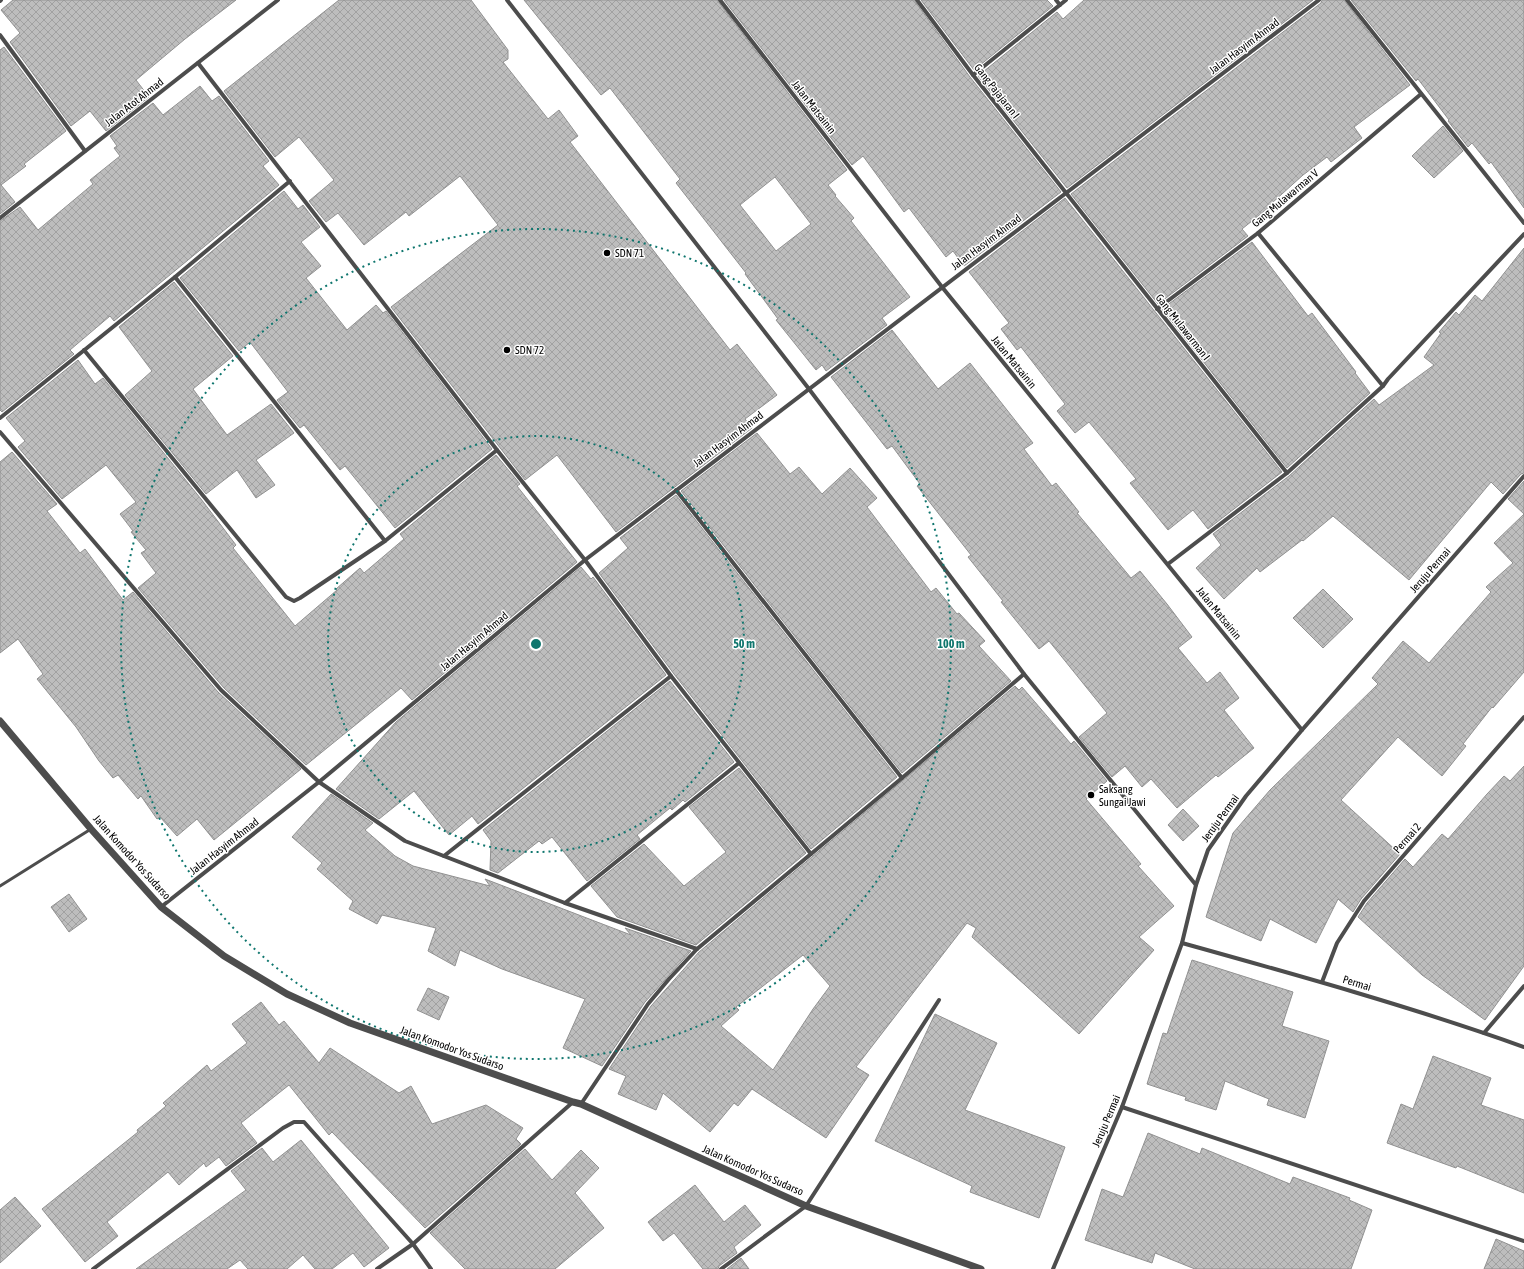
<svg xmlns="http://www.w3.org/2000/svg" width="1524" height="1269" font-family="'Asap Condensed',sans-serif">
<style>
.building{fill:url(#building-cross-hatch);stroke:#919191;fill-rule:evenodd}
.lines{fill:none;stroke-linecap:round;stroke-linejoin:round}
.service{stroke:#4d4d4d;stroke-width:3}
.minor{stroke:#4d4d4d;stroke-width:4}
.tertiary{stroke:#4d4d4d;stroke-width:7}
.ring{fill:none;stroke:#0f766e;stroke-width:2;stroke-dasharray:2 4}
.poi-dot{fill:#000;stroke:#fff;stroke-width:1.5}
.labels{text-anchor:middle;stroke-width:3;stroke-linejoin:round;paint-order:stroke}
.street-label{font-size:11px;fill:#000;stroke:#fff}
.poi-label{font-size:11px;fill:#000;stroke:#fff;text-anchor:start}
.centre{fill:#0f766e;stroke:#fff;stroke-width:2}
.ring-label{font-size:12px;text-anchor:middle;font-weight:bold;fill:#0f766e;stroke:#fff;stroke-width:3;stroke-linejoin:round;paint-order:stroke}
</style>
<defs>
<pattern id="building-cross-hatch" width="8" height="8" patternUnits="userSpaceOnUse"><rect width="8" height="8" fill="#bdbdbd"/><path d="M0 0l8 8M0 8l8-8" fill="none" stroke="#a1a1a1"/></pattern>
</defs>
<rect width="100%" height="100%" fill="#fff"/>
<!-- building -->
<g class="building">
<path d="M13,0H236L185,39L136,80L149,97L106,131L90,111L71,126L10,42L20,33L1,10Z"/>
<path d="M339,0H471L508,50V59L503,62L548,119L559,110L578,136L570,142L730,350L737,344L777,395L745,419L752,428L616,532L557,455L525,480L391,307L498,225L460,176L409,216L406,212L364,245L338,213L326,222L309,201L334,180L299,137L275,157L224,91Z"/>
<path d="M524,0H717L847,170L828,185L836,195L835,196L854,218L851,221L910,297L882,318L887,325L826,371L822,365L816,370L776,320L778,319L745,274L746,273L676,183L680,179L610,88L601,95ZM775,177L811,224L776,251L740,205Z"/>
<path d="M724,0H914L970,77L1061,192L964,266L953,251L946,257L909,208L904,212L863,156L852,165Z"/>
<path d="M921,0H1047L1053,6L974,70Z"/>
<path d="M1084,0H1313L1067,188L978,76L1057,12L1063,19Z"/>
<path d="M1322,0H1344L1410,85L1354,127L1362,138L1331,162L1327,157L1303,175L1272,203L1273,204L1242,229L1248,236L1158,304L1071,194L1321,3Z"/>
<path d="M1351,0H1524V208L1491,162L1489,164L1472,143L1468,147L1448,121L1449,120L1418,79L1416,81Z"/>
<path d="M4,47L66,131L24,164L26,166L1,185L15,202L0,214V50Z"/>
<path d="M200,86L212,101L219,96L269,161L263,166L279,185L114,321L110,316L70,350L74,354L2,412L0,410V221L20,207L38,230L93,184L90,180L120,156L114,148L117,146L110,136L153,103L163,115Z"/>
<path d="M1443,126L1463,151L1434,178L1412,156Z"/>
<path d="M284,191L298,209L303,205L320,227L301,242L321,266L306,278L347,330L376,305L383,313L386,311L492,449L395,528L345,466L340,470L304,425L300,428L277,400L288,392L250,342L239,351L180,278Z"/>
<path d="M1065,198L1282,472L1208,529L1193,510L1168,530L1130,483L1136,479L1089,422L1075,433L1057,411L1065,404L1021,347L1017,350L1001,329L1009,323L969,272Z"/>
<path d="M1252,242L1308,316L1312,313L1356,372L1355,373L1370,393L1287,468L1162,309Z"/>
<path d="M1524,248V473L1521,474L1503,494L1491,482L1409,580L1333,516L1303,541L1302,540L1260,572L1257,568L1224,599L1196,568L1221,545L1213,534L1289,476L1374,399L1379,405L1434,365L1424,357L1441,333L1439,332L1456,312L1459,315L1475,295L1482,301Z"/>
<path d="M174,282L233,356L193,389L227,435L271,404L294,433L256,460L275,485L256,498L237,470L206,494L125,395L152,371L119,327Z"/>
<path d="M892,330L938,389L970,363L1033,443L1024,449L1052,486L1056,483L1079,512L1077,513L1131,578L1140,571L1167,604L1192,637L1178,648L1207,683L1220,672L1239,698L1224,710L1254,748L1218,777L1216,775L1177,808L1151,779L1142,787L1125,766L1112,777L1079,737L1107,713L1049,641L1039,649L1001,602L1003,601L968,557L971,555L917,486L920,484L892,446L887,449L831,377Z"/>
<path d="M78,360L95,384L103,378L201,499L236,545L233,548L295,626L337,590L336,589L360,568L364,573L404,539L400,534L496,455L520,484L517,486L577,562L412,700L401,688L306,765L224,688L138,588L156,573L141,553L146,550L131,532L133,531L120,514L136,502L106,465L62,499L18,447L25,441L6,418Z"/>
<path d="M757,433L790,474L799,467L822,494L850,468L877,498L867,507L931,592L936,588L957,614L959,613L985,641L979,646L1011,681L902,773L681,491Z"/>
<path d="M12,452L57,504L47,511L80,553L85,549L123,600L133,592L218,692L301,769L214,840L197,819L177,836L160,817L157,819L141,796L138,799L118,775L113,778L99,761L76,727L37,679L43,674L18,639L0,653V462Z"/>
<path d="M1524,481V672L1493,708L1492,707L1463,744L1466,746L1442,776L1398,737L1341,800L1400,854L1361,899L1353,912L1338,899L1316,943L1270,919L1261,941L1206,917L1233,833L1270,790L1378,684L1372,678L1403,641L1429,663L1491,592L1486,587L1513,563L1494,543L1524,514L1508,499Z"/>
<path d="M676,495L897,777L811,849L674,674L599,573L628,548L620,538Z"/>
<path d="M581,567L591,579L593,577L666,675L478,824L472,816L449,835L414,791L379,819L336,789L396,722Z"/>
<path d="M1323,589L1353,619L1323,648L1293,618Z"/>
<path d="M670,681L734,762L685,802L683,800L672,810L670,808L637,835L640,839L587,881L552,837L542,844L539,841L498,873L490,870L491,841L483,830Z"/>
<path d="M1015,686L1019,690L1022,687L1071,744L1074,741L1107,781L1086,799L1141,864L1138,866L1174,906L1139,937L1154,950L1079,1034L972,937L976,928L967,923L856,1067L869,1075L826,1138L752,1089L738,1106L734,1103L710,1132L663,1093L656,1110L618,1094L626,1076L609,1069L651,1006L699,952ZM803,955L830,986L813,1009L773,1070L721,1026L739,1010L736,1007Z"/>
<path d="M1524,766V966L1485,1020L1422,975L1358,917L1367,903L1405,859L1413,867L1442,834L1448,839L1487,794L1504,776L1510,781Z"/>
<path d="M739,768L806,853L696,945L617,917L591,886L644,844L684,886L726,852L689,807Z"/>
<path d="M331,794L373,823L365,830L395,856L413,866L490,886L485,879L631,935L625,928L691,951L645,1002L602,1066L563,1048L585,999L502,969L460,950L455,966L428,951L436,928L382,915L377,924L349,909L353,901L317,869L322,863L292,837Z"/>
<path d="M1183,809L1199,826L1183,841L1168,825Z"/>
<path d="M69,894L87,919L69,932L51,907Z"/>
<path d="M1192,960L1293,992L1282,1026L1329,1041L1305,1118L1267,1105L1269,1099L1225,1081L1216,1110L1185,1100L1186,1097L1147,1084L1163,1033L1167,1034Z"/>
<path d="M428,988L449,997L439,1020L417,1010Z"/>
<path d="M261,1002L279,1025L284,1021L319,1063L330,1048L399,1093L411,1086L432,1124L486,1105L523,1128L516,1139L521,1144L425,1228L332,1132L329,1135L289,1085L241,1123L257,1143L226,1166L219,1157L206,1167L204,1163L179,1185L168,1172L107,1222L118,1236L85,1262L42,1209L138,1132L137,1130L166,1106L163,1103L207,1065L211,1071L247,1043L232,1024Z"/>
<path d="M935,1014L997,1043L965,1110L1065,1147L1039,1218L970,1192L972,1186L875,1141Z"/>
<path d="M1433,1056L1491,1078L1481,1105L1524,1120V1193L1457,1166L1456,1168L1387,1143L1401,1104L1413,1109Z"/>
<path d="M1148,1133L1200,1154L1202,1148L1290,1184L1293,1177L1350,1198L1349,1200L1372,1210L1351,1269H1195L1155,1253L1152,1263L1085,1240L1102,1189L1123,1197Z"/>
<path d="M301,1140L389,1248L364,1267L353,1253L332,1269H315L303,1255L287,1269H248L240,1260L227,1269H136L246,1190L231,1171L262,1148L273,1162Z"/>
<path d="M525,1149L552,1180L581,1150L599,1168L575,1193L604,1228L555,1269H465L430,1233Z"/>
<path d="M695,1185L724,1222L745,1205L761,1225L734,1247L737,1253L719,1266L718,1269H703L674,1233L663,1241L648,1222Z"/>
<path d="M15,1197L41,1226L0,1263V1210Z"/>
<path d="M1496,1239L1524,1251V1269H1484Z"/>
<path d="M741,1258L749,1269H727Z"/>
</g>
<g class="lines">
<!-- service -->
<path class="service" d="M0,886L91,829"/>
<!-- minor -->
<g class="minor">
<path d="M507,0L809,389L1024,674L1196,885"/>
<path d="M720,0L942,287L1302,730"/>
<path d="M917,0L973,75L1287,473"/>
<path d="M1056,0L1060,5"/>
<path d="M1347,0L1524,223"/>
<path d="M0,1L1,0"/>
<path d="M0,35L85,151"/>
<path d="M198,63L497,450L585,560L671,676L811,854"/>
<path d="M973,75L1066,0"/>
<path d="M0,218L278,0"/>
<path d="M1258,233L1383,386"/>
<path d="M175,277L385,541"/>
<path d="M1157,309L1258,233L1421,94"/>
<path d="M84,350L286,597L294,601L300,598L385,541L497,450"/>
<path d="M0,418L175,277L290,181"/>
<path d="M0,432L221,690L319,782L405,841L565,903L697,949"/>
<path d="M676,490L902,778"/>
<path d="M1168,564L1287,473L1383,386L1388,379L1524,234"/>
<path d="M444,856L671,676"/>
<path d="M565,903L739,763"/>
<path d="M161,907L319,782L585,560L1319,0"/>
<path d="M1182,943C1297,975 1412,1007 1524,1047"/>
<path d="M1322,982L1337,943L1364,901L1524,717"/>
<path d="M1484,1033L1524,986"/>
<path d="M581,1104L648,1004L669,979L697,949L902,778L1024,674"/>
<path d="M1122,1107L1524,1241"/>
<path d="M93,1269L283,1128L294,1122H304L413,1244L431,1269"/>
<path d="M377,1269L413,1244L573,1102"/>
<path d="M721,1269L806,1206L939,1000"/>
<path d="M1053,1269L1122,1107L1182,943L1196,885L1208,850L1246,796L1302,730L1524,476"/>
</g>
<!-- tertiary -->
<path class="tertiary" d="M0,721L91,829L161,907L224,956L287,994L350,1023L573,1102L581,1104L806,1206L981,1269"/>
</g>
<!-- distance rings -->
<g class="ring">
<circle cx="536" cy="644" r="208"/>
<circle cx="536" cy="644" r="415"/>
</g>
<!-- markers -->
<g class="poi-dot">
<circle cx="607" cy="253" r="4"/>
<circle cx="507" cy="350" r="4"/>
<circle cx="1091" cy="795" r="4"/>
</g>
<g class="labels">
<!-- street labels -->
<g class="street-label">
<text transform="translate(1244 46) rotate(-37)" y="4">Jalan Hasyim Ahmad</text>
<text transform="translate(997 91) rotate(52)" y="4">Gang Pajajaran I</text>
<text transform="translate(134 102) rotate(-38)" y="4">Jalan Atot Ahmad</text>
<text transform="translate(814 107) rotate(52)" y="4">Jalan Matsainin</text>
<text transform="translate(1285 198) rotate(-40)" y="4">Gang Mulawarman V</text>
<text transform="translate(986 242) rotate(-37)" y="4">Jalan Hasyim Ahmad</text>
<text transform="translate(1183 327) rotate(52)" y="4">Gang Mulawarman I</text>
<text transform="translate(1014 362) rotate(51)" y="4">Jalan Matsainin</text>
<text transform="translate(728 439) rotate(-37)" y="4">Jalan Hasyim Ahmad</text>
<text transform="translate(1430 570) rotate(-49)" y="4">Jeruju Permai</text>
<text transform="translate(1219 613) rotate(51)" y="4">Jalan Matsainin</text>
<text transform="translate(474 641) rotate(-40)" y="4">Jalan Hasyim Ahmad</text>
<text transform="translate(1220 818) rotate(-54)" y="4">Jeruju Permai</text>
<text transform="translate(1407 838) rotate(-49)" y="4">Permai 2</text>
<text transform="translate(224 846) rotate(-38)" y="4">Jalan Hasyim Ahmad</text>
<text transform="translate(132 857) rotate(48)" y="4">Jalan Komodor Yos Sudarso</text>
<text transform="translate(1357 983) rotate(17)" y="4">Permai</text>
<text transform="translate(452 1048) rotate(20)" y="4">Jalan Komodor Yos Sudarso</text>
<text transform="translate(1106 1121) rotate(-67)" y="4">Jeruju Permai</text>
<text transform="translate(753 1170) rotate(24)" y="4">Jalan Komodor Yos Sudarso</text>
</g>
<!-- poi labels -->
<g class="poi-label">
<text x="615" y="257">SDN 71</text>
<text x="515" y="354">SDN 72</text>
<text x="1099" y="793">Saksang<tspan x="1099" dy="13">Sungai Jawi</tspan></text>
</g>
</g>
<circle cx="536" cy="644" r="6" class="centre"/>
<g class="ring-label">
<text x="744" y="648">50 m</text>
<text x="951" y="648">100 m</text>
</g>
</svg>
